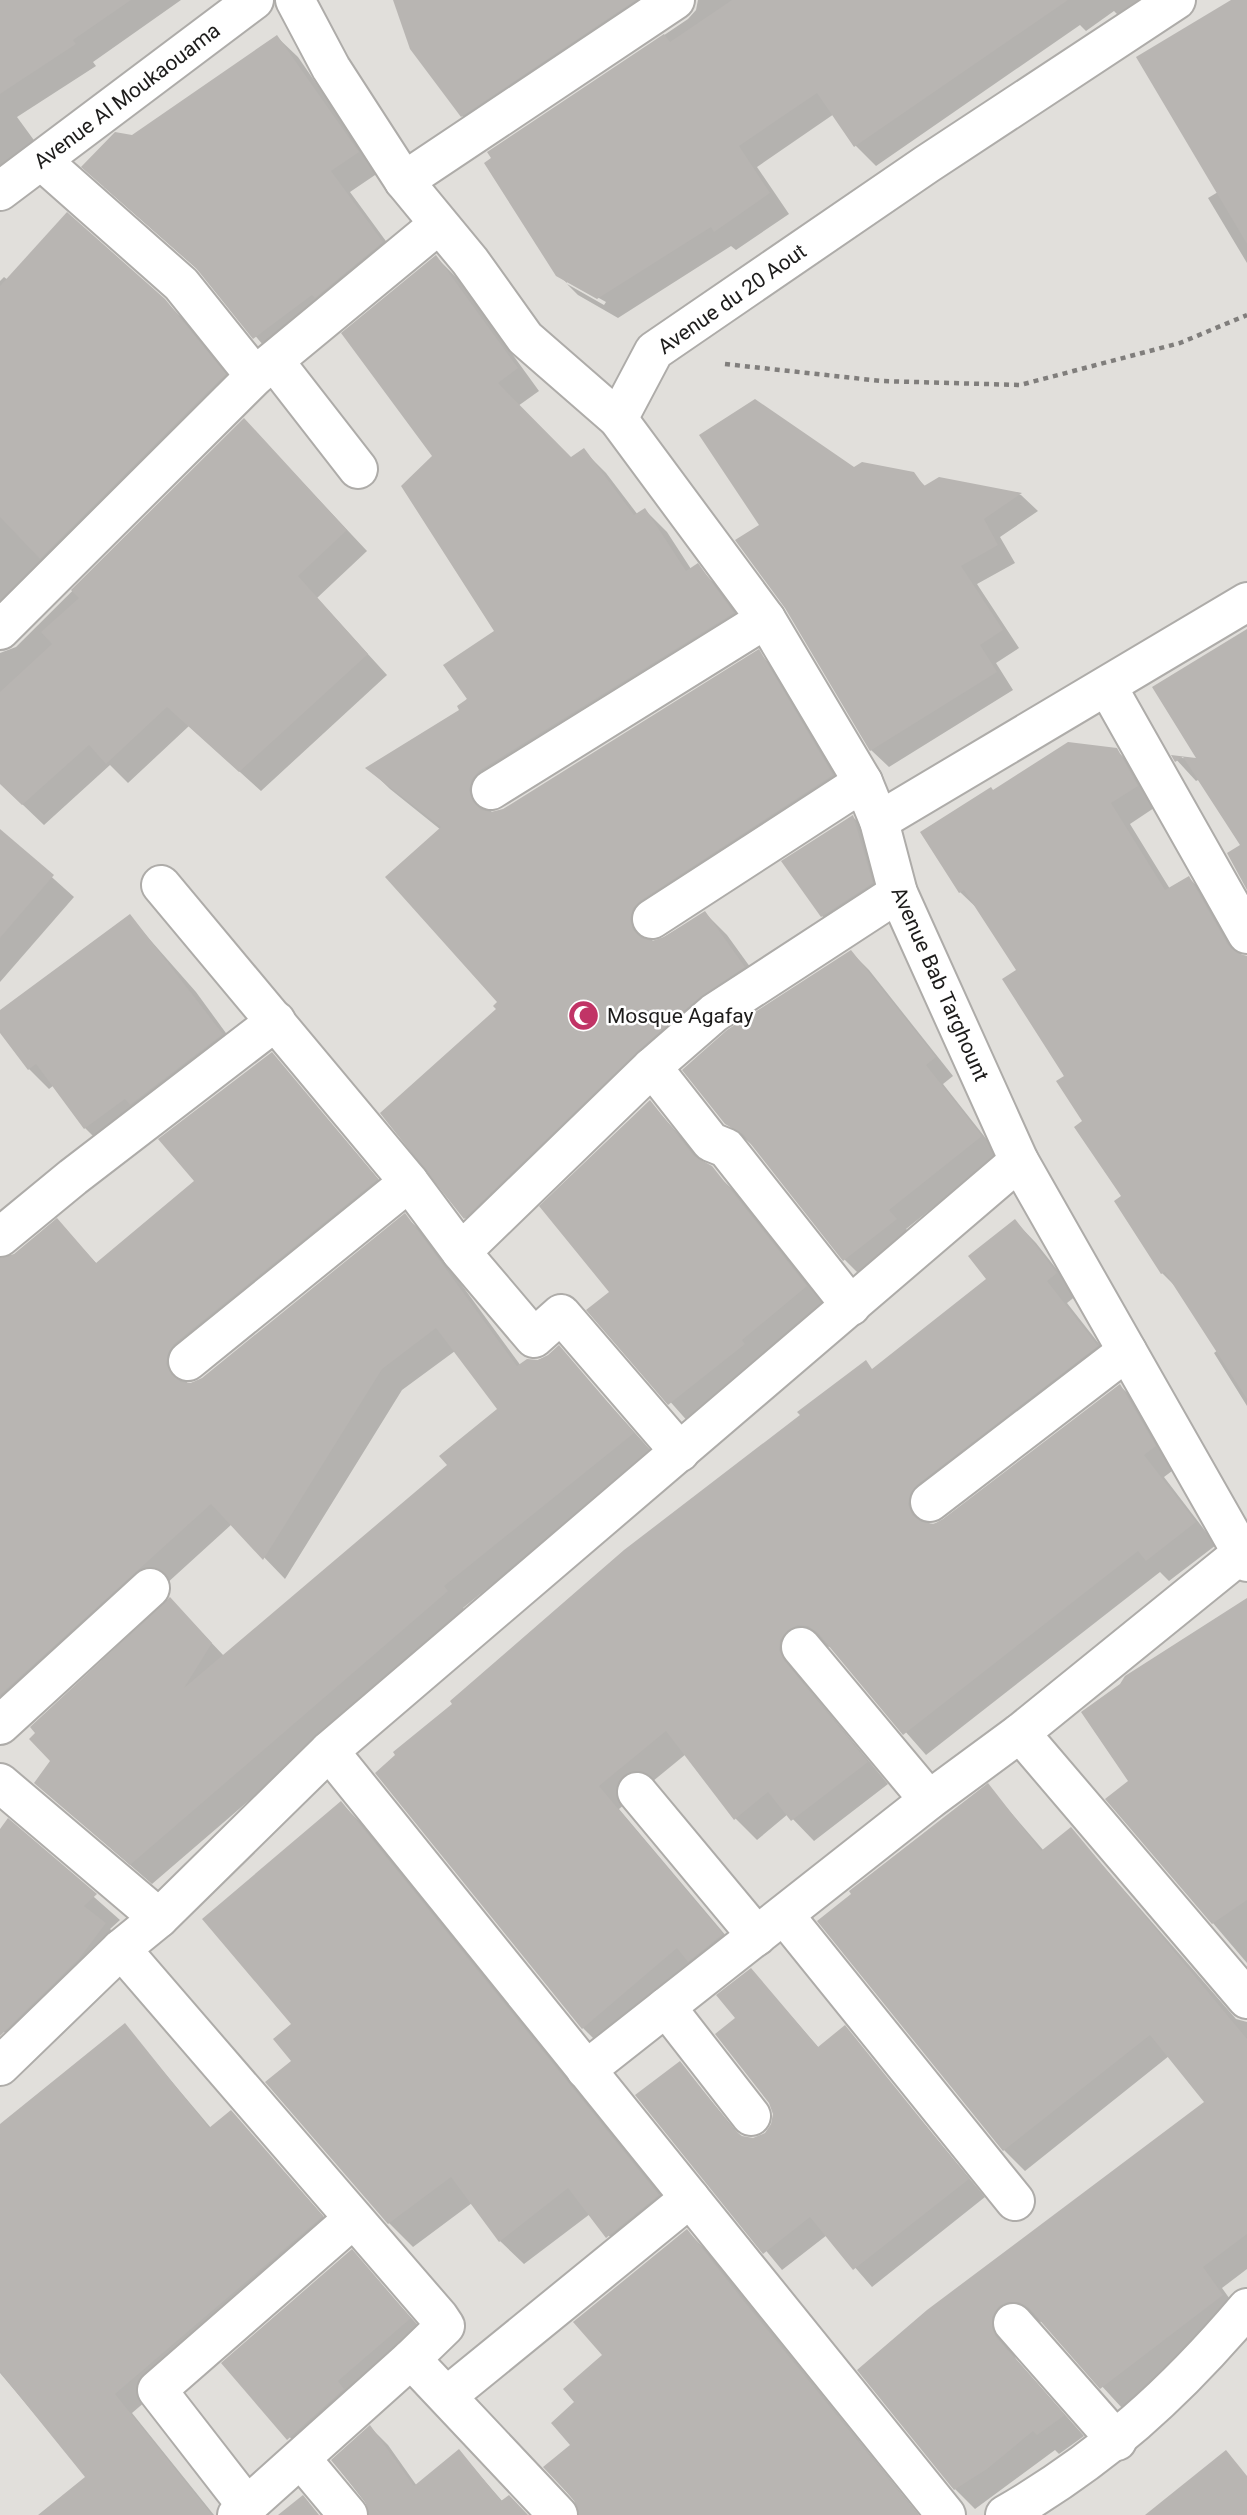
<svg xmlns="http://www.w3.org/2000/svg" width="1247" height="2515" font-family="Roboto,sans-serif">
<style>
.shadow{fill:#0003}
.building{fill:#b8b5b2}
.lines{fill:none;stroke-linecap:round;stroke-linejoin:round}
.street-casing{stroke:#aeaca9;stroke-width:42}
.secondary-casing{stroke:#aeaca9;stroke-width:42}
.path{stroke:#807e7c;stroke-width:4.5;stroke-dasharray:5 5;stroke-linecap:butt}
.street{stroke:#fff;stroke-width:38}
.secondary{stroke:#fff;stroke-width:38}
.labels{text-anchor:middle;stroke-width:5;stroke-linejoin:round;paint-order:stroke}
.street-label{font-size:21px;fill:#1d1c1b;stroke:#fff}
.poi-label{font-size:21px;fill:#1d1c1b;stroke:#fff;text-anchor:start}
</style>
<rect width="100%" height="100%" fill="#e1dfdb"/>
<!-- shadow -->
<g class="shadow">
<path d="M0,0H181L93,62L96,66L17,117L36,143L0,168Z"/>
<path d="M394,0H686L482,136L462,116Z"/>
<path d="M698,0H1152L1125,22L1114,11L1086,31L1080,25L876,166L856,146L834,114L757,167L789,214L736,250L731,246L618,318L578,295L567,284L604,305L606,302L567,280V283L558,275L489,153L688,19L696,10Z"/>
<path d="M1235,0H1247V263L1208,198L1218,192Z"/>
<path d="M277,37L298,57L378,173L350,192L402,263L274,358L204,275L104,187L133,137Z"/>
<path d="M436,257L458,279L539,391L518,406L571,459L584,451L606,473L638,515L645,510L667,532L691,569L697,566L719,588L755,636L493,803L491,814L503,810L758,652L780,674L854,798L654,932L652,944L705,913L727,935L766,989L487,1240L465,1218L500,1002L441,830L390,789L368,768L462,710L496,631L434,456Z"/>
<path d="M4,277L8,280L164,300L186,322L245,396L0,644V281Z"/>
<path d="M244,420L367,551L317,598L387,675L261,791L189,726L128,783L110,765L44,825L0,783V653L16,647Z"/>
<path d="M854,469L913,474L926,487L939,479L1021,495L1038,511L1000,537L1015,563L977,584L1019,648L996,663L1013,690L889,767L871,750Z"/>
<path d="M1247,630V886L1243,846L1200,779L1196,781L1174,757L1199,760Z"/>
<path d="M1116,750L1137,770L1157,806L1130,824L1170,889L1189,878L1209,898L1242,956L1247,957V1406L1214,1353L1218,1350L1179,1290L1162,1273L1084,1122L1018,970L981,912L960,892L993,792Z"/>
<path d="M853,817L873,837L892,904L842,936L822,916Z"/>
<path d="M6,836L74,897L0,982V843Z"/>
<path d="M130,917L196,992L242,1055L105,1148L85,1128L54,1085L49,1089L29,1069L0,1030V1012Z"/>
<path d="M851,952L869,970L953,1076L943,1084L999,1155L906,1229L914,1238L863,1278L845,1260L756,1148L726,1123Z"/>
<path d="M272,1054L397,1201L188,1374L187,1384L203,1380L405,1216L426,1236L521,1366L549,1356L559,1348L654,1454L463,1608L467,1613L152,1884L36,1783L190,1620L224,1656L449,1465L499,1410L455,1351L402,1390L285,1579L232,1524L21,1716L0,1696V1260L14,1256L57,1221L97,1264L197,1182Z"/>
<path d="M650,1102L704,1163L741,1197L835,1316L698,1433L589,1310L612,1292Z"/>
<path d="M1015,1221L1036,1243L1077,1295L1067,1303L1118,1368L931,1516L929,1525L944,1521L1120,1386L1142,1407L1176,1468L1164,1477L1216,1545L1169,1581L1160,1572L926,1755L831,1647L820,1646L800,1673L805,1684L888,1784L814,1841L788,1814L757,1840L736,1819L686,1754L619,1809L743,1956L604,2049L583,2028L377,1773L988,1279Z"/>
<path d="M1247,1693V1963L1108,1800Z"/>
<path d="M988,1786L1044,1851L1071,1829L1236,2019L1247,2022V2269L1222,2288L1242,2316L1122,2408L1043,2322L1030,2321L1011,2348L1016,2359L1084,2436L1059,2454L1055,2450L975,2509L955,2489L859,2370L1206,2102L1169,2056L1025,2171L1004,2150L820,1922Z"/>
<path d="M341,1803L365,1827L682,2220L631,2261L590,2214L524,2264L500,2241L472,2203L413,2247L389,2223L294,2061V2024Z"/>
<path d="M8,1821L120,1920L110,1929L130,1949L32,2053L0,2029V1832Z"/>
<path d="M751,1970L819,2048L844,2027L985,2197L872,2287L827,2235L782,2270L638,2096L680,2063L742,2138L754,2139L766,2134L773,2124L774,2113L738,2019Z"/>
<path d="M125,2026L211,2128L231,2112L340,2235L132,2413L214,2515H40L88,2477L0,2373V2126Z"/>
<path d="M687,2231L705,2249L919,2515H581V2509L546,2467L573,2446L577,2402Z"/>
<path d="M351,2252L439,2348L317,2468L224,2363Z"/>
<path d="M370,2427L388,2445L417,2486L459,2451L503,2502L527,2515H371V2510L333,2461Z"/>
</g>
<!-- building -->
<g class="building">
<path d="M0,0H131L73,40L76,44L0,94Z"/>
<path d="M393,0H636L461,117L410,49Z"/>
<path d="M732,0H1068L854,147L817,93L739,146L770,193L714,232L711,227L597,299L556,276L484,163L491,158L487,152L664,34L670,42Z"/>
<path d="M1231,0H1247V244L1136,57Z"/>
<path d="M277,35L359,152L331,171L383,242L315,298L312,295L253,339L196,268L81,167L115,132L132,135Z"/>
<path d="M67,212L165,299L226,374L40,559L0,517V286Z"/>
<path d="M436,255L518,368L498,383L571,457L584,448L634,515L645,508L686,571L698,563L734,613L479,771L472,779L469,790L473,802L481,810L491,812L503,809L759,649L833,775L640,901L633,908L630,919L633,930L641,938L652,941L664,937L705,911L745,967L700,997L638,1051L464,1219L380,1113L496,1009L493,1006L497,1002L385,877L441,827L365,768L459,710L457,706L467,699L443,665L494,631L401,486L432,456L341,333Z"/>
<path d="M755,399L854,467L862,462L914,472L924,486L939,477L1022,493L984,519L998,545L961,566L1003,630L980,645L997,672L870,751L785,608L735,540L759,525L699,435Z"/>
<path d="M244,418L347,530L298,576L368,654L239,772L167,707L106,764L89,745L22,805L0,784V692L52,644L41,632L79,598L71,590Z"/>
<path d="M1247,629V890L1227,853L1240,845L1183,757L1175,762L1171,755L1196,758L1152,687Z"/>
<path d="M1068,742L1117,748L1138,786L1111,803L1165,890L1189,876L1228,945L1237,953L1247,956V1399L1165,1272L1161,1274L1114,1201L1121,1196L1074,1127L1082,1121L1056,1081L1064,1076L1002,979L1016,970L964,890L959,893L920,832L991,787L993,790Z"/>
<path d="M853,815L873,883L821,917L781,861Z"/>
<path d="M0,829L54,875L0,938Z"/>
<path d="M130,914L223,1034L130,1105L125,1099L84,1129L36,1064L28,1070L0,1033V1010Z"/>
<path d="M851,950L936,1057L926,1065L982,1136L889,1210L897,1219L843,1261L743,1134L725,1124L682,1070L727,1030Z"/>
<path d="M272,1052L378,1179L174,1344L168,1353L166,1364L172,1375L181,1382L191,1383L202,1378L405,1213L517,1366L527,1359L538,1360L548,1355L559,1345L634,1433L444,1586L448,1591L130,1865L34,1783L50,1761L29,1739L35,1733L30,1727L170,1597L212,1643L184,1688L447,1465L439,1456L497,1409L436,1328L382,1369L263,1560L211,1504L0,1695V1258L14,1254L57,1218L96,1263L194,1181L158,1139Z"/>
<path d="M650,1100L694,1156L712,1166L807,1286L742,1340L745,1344L668,1405L586,1310L609,1292L539,1206Z"/>
<path d="M1015,1219L1057,1273L1047,1281L1098,1346L917,1485L910,1494L908,1504L912,1515L922,1522L934,1524L943,1519L1120,1384L1156,1446L1144,1455L1196,1522L1146,1561L1138,1551L903,1735L818,1633L808,1626L798,1625L788,1630L780,1640L779,1650L784,1660L868,1762L791,1821L768,1792L734,1820L666,1731L599,1786L723,1934L688,1962L677,1948L582,2029L375,1773L395,1755L393,1752L452,1704L450,1701L624,1550L800,1415L797,1412L866,1360L872,1369L986,1279L968,1256Z"/>
<path d="M1247,1598V1900L1212,1924L1105,1799L1128,1781L1081,1712L1120,1684L1125,1676Z"/>
<path d="M988,1783L1041,1851L1071,1827L1247,2039V2234L1203,2267L1223,2295L1100,2389L1029,2308L1019,2302H1008L999,2306L992,2317V2328L996,2337L1065,2415L1037,2435L1033,2431L987,2469L954,2490L857,2370L927,2310L1204,2102L1150,2035L1003,2151L817,1921L851,1894L849,1891Z"/>
<path d="M341,1801L659,2195L606,2238L568,2188L499,2242L451,2177L388,2224L265,2082L291,2061L273,2039L291,2024L202,1919Z"/>
<path d="M8,1818L97,1894L84,1906L106,1923L79,1959L0,2036V1829Z"/>
<path d="M751,1968L818,2047L845,2025L969,2179L853,2270L810,2217L763,2254L635,2095L680,2061L734,2130L742,2136L753,2138L765,2133L771,2124L773,2114L769,2103L715,2034L735,2018L716,1995Z"/>
<path d="M125,2023L209,2128L231,2110L323,2216L115,2394L212,2515H38L85,2477L0,2372V2124Z"/>
<path d="M687,2229L743,2300L918,2515H579L574,2500L543,2467L570,2445L551,2423L574,2402L563,2389L602,2355L573,2322Z"/>
<path d="M352,2249L411,2318L338,2381L344,2389L287,2440L221,2363Z"/>
<path d="M370,2425L414,2486L459,2449L501,2501L509,2495L528,2515H369L365,2501L331,2460Z"/>
<path d="M1226,2450L1247,2476V2515H1145Z"/>
<path d="M303,2495L319,2515H278Z"/>
</g>
<g class="lines">
<defs>
<g id="street">
<path d="M42,161L181,284L255,376"/>
<path d="M404,181L675,0"/>
<path d="M0,191L254,0"/>
<path d="M274,361L358,469"/>
<path d="M0,630L255,376L438,225"/>
<path d="M1107,686L1247,934"/>
<path d="M491,790L766,619"/>
<path d="M879,821L1247,602"/>
<path d="M161,885L409,1182L461,1252L652,1067L714,1013L898,893"/>
<path d="M652,919L863,782"/>
<path d="M652,1067L711,1142L726,1148L851,1306"/>
<path d="M0,1237L73,1177L276,1021"/>
<path d="M461,1252L534,1338L561,1314L680,1452"/>
<path d="M188,1361L409,1182"/>
<path d="M930,1502L1127,1351"/>
<path d="M801,1647L929,1800"/>
<path d="M0,1725L150,1588"/>
<path d="M1020,1733L1247,1999"/>
<path d="M329,1751L946,2515"/>
<path d="M0,1783L159,1918"/>
<path d="M637,1792L757,1936"/>
<path d="M784,1915L1015,2201"/>
<path d="M121,1949L439,2317L445,2326L411,2359L558,2515"/>
<path d="M666,2007L751,2116"/>
<path d="M0,2066L121,1949L159,1918L329,1751L1019,1161"/>
<path d="M586,2070L929,1800L1020,1733L1242,1553"/>
<path d="M1013,2323L1117,2441"/>
<path d="M447,2396L690,2198"/>
<path d="M302,2460L348,2515"/>
<path d="M247,2506L157,2390L353,2219"/>
<path d="M237,2515L411,2359"/>
<path d="M1005,2515C1103,2458 1174,2394 1247,2308"/>
</g>
<g id="secondary">
<path d="M295,0L331,68L404,181L470,261L525,338L618,419L766,619L863,782L879,821L898,893L1019,1161L1247,1562"/>
<path d="M618,419L654,351L927,164L1176,0"/>
</g>
</defs>
<!-- street casing -->
<use href="#street" class="street-casing"/>
<!-- secondary casing -->
<use href="#secondary" class="secondary-casing"/>
<!-- path -->
<path class="path" d="M725,364L881,381L1020,385L1180,343L1247,315"/>
<!-- street -->
<use href="#street" class="street"/>
<!-- secondary -->
<use href="#secondary" class="secondary"/>
</g>
<!-- icons -->
<defs>
<symbol id="mosque-disc" viewBox="-11 -11 22 22"><circle r="9.5" fill="#c13466" stroke="#fff"/><path d="M3.5-4.9A6 6 0 1 0 3.5 4.9A5 5 0 1 1 3.5-4.9Z" fill="#fff"/></symbol>
</defs>
<g fill-rule="evenodd">
<use href="#mosque-disc" x="566" y="998" width="35" height="35"/>
</g>
<g class="labels">
<!-- street labels -->
<g class="street-label">
<text transform="translate(127 96) rotate(-37)" y="7">Avenue Al Moukaouama</text>
<text transform="translate(732 299) rotate(-35)" y="7">Avenue du 20 Aout</text>
<text transform="translate(940 984) rotate(66)" y="7">Avenue Bab Targhount</text>
</g>
<!-- poi labels -->
<g class="poi-label">
<text x="607" y="1023">Mosque Agafay</text>
</g>
</g>
</svg>
